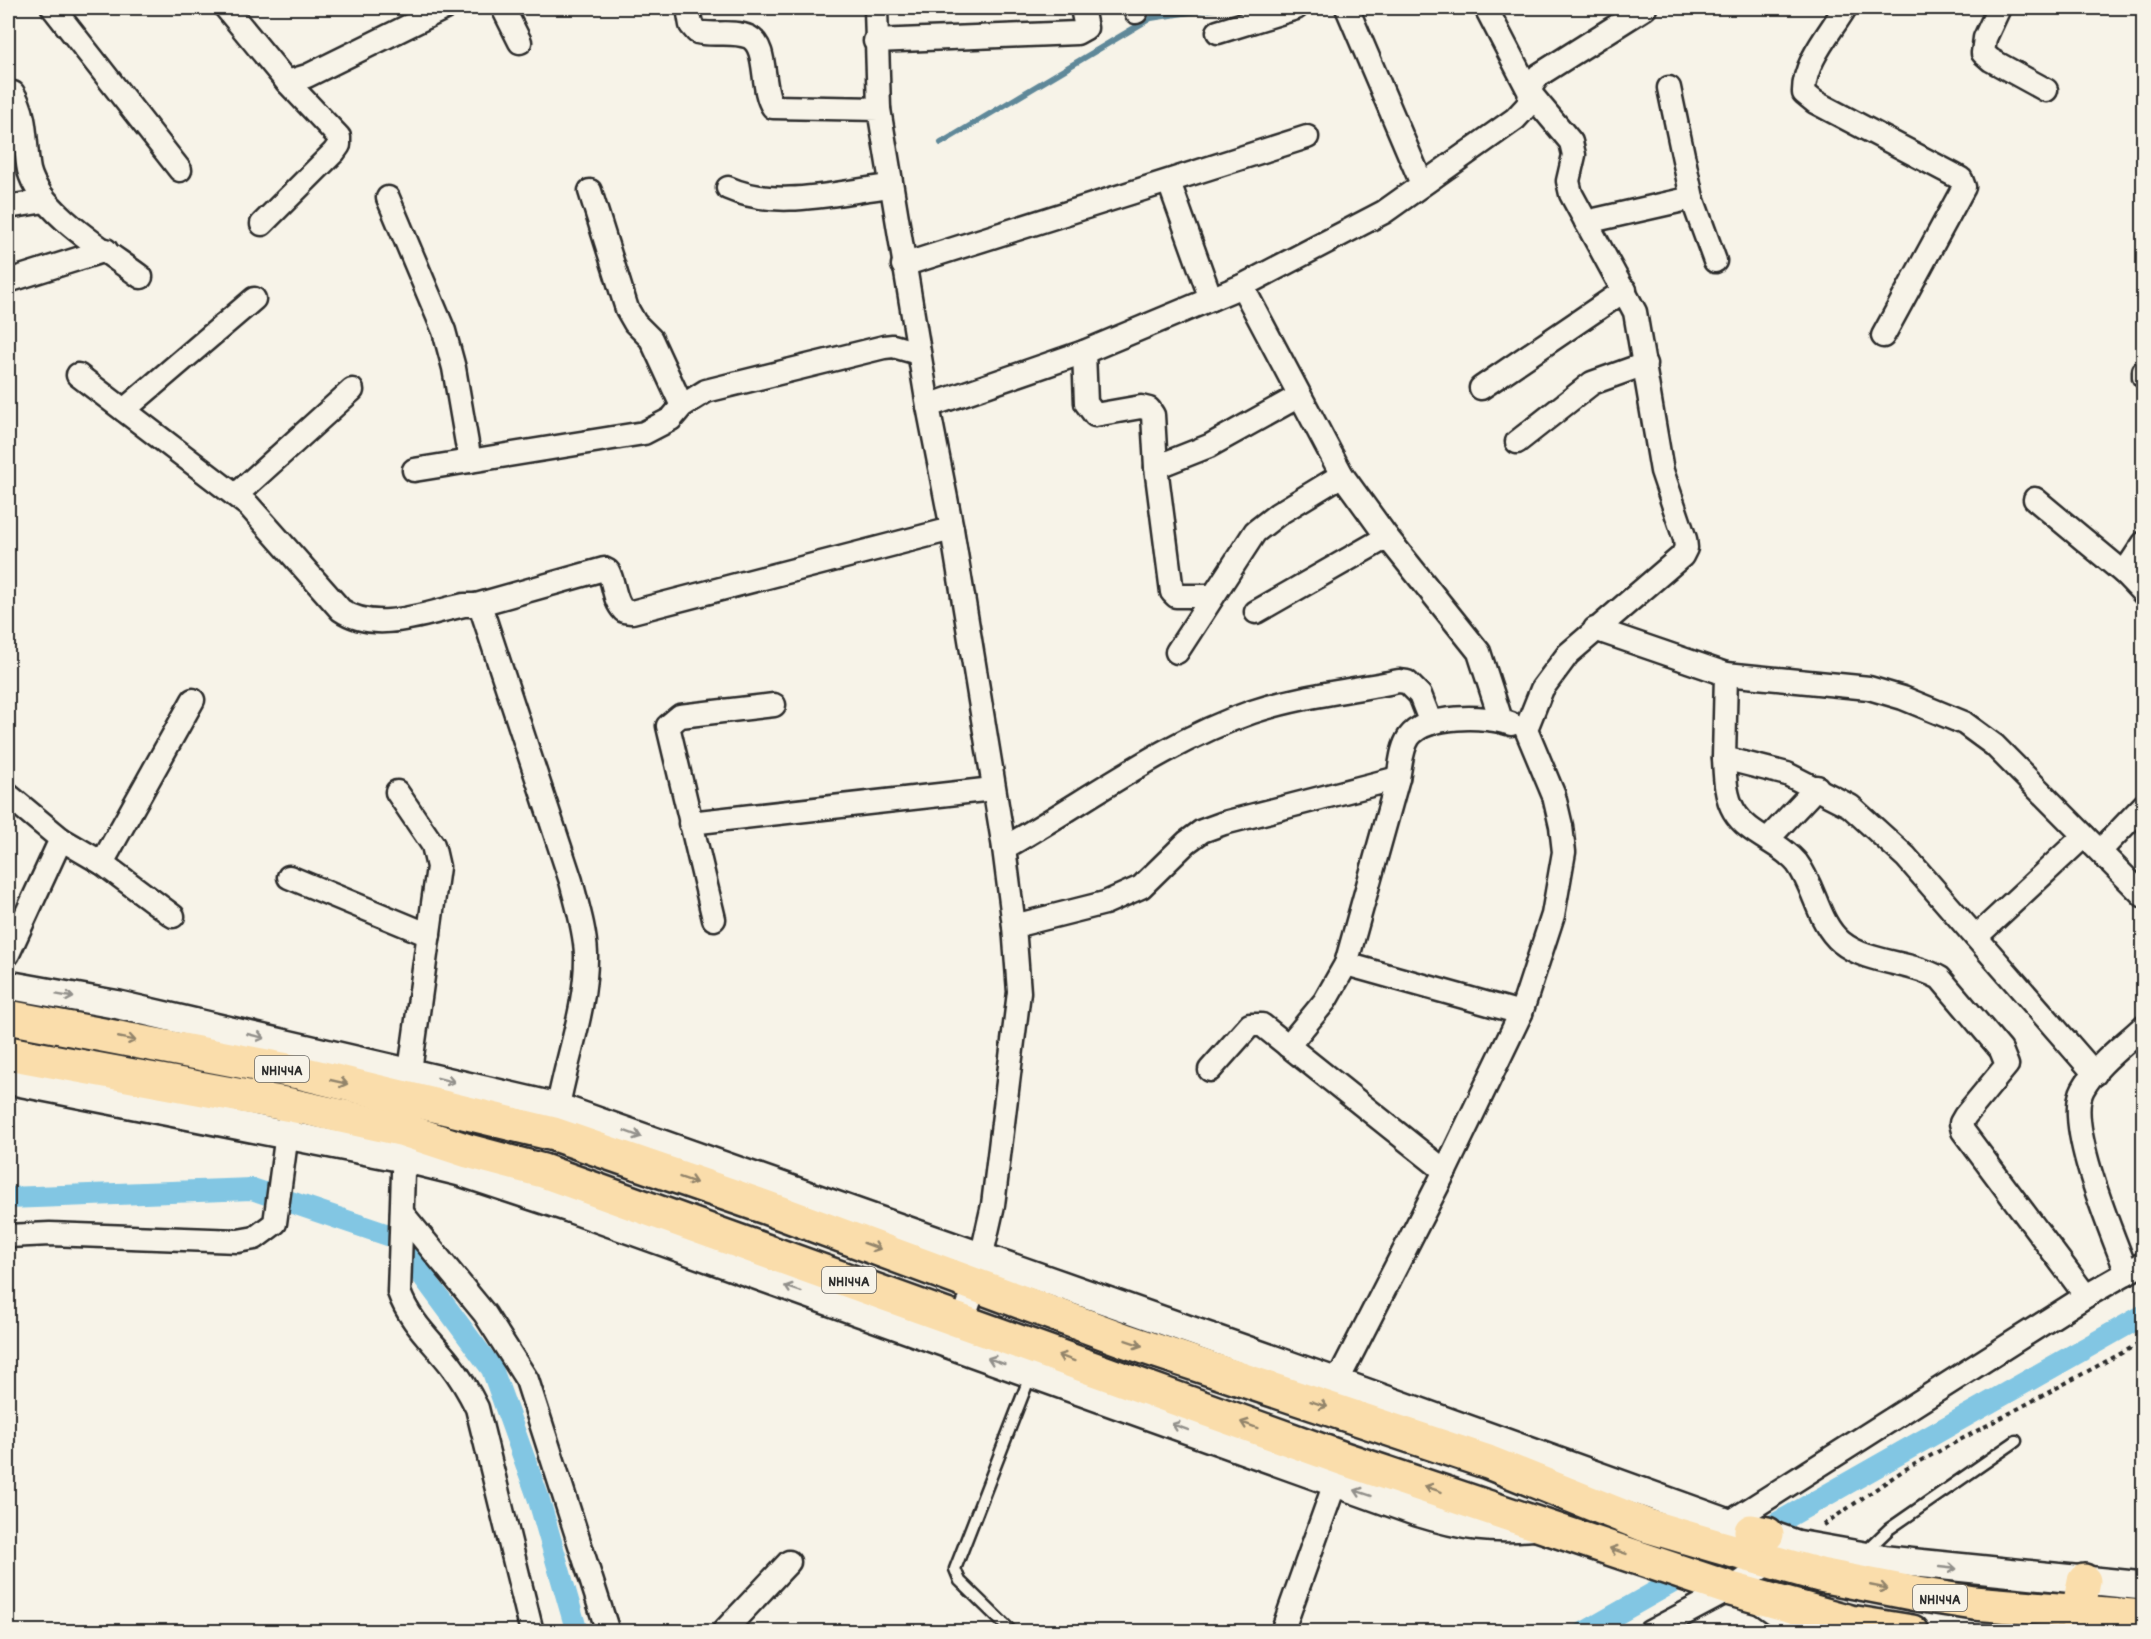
<svg xmlns="http://www.w3.org/2000/svg" width="2151" height="1639" font-family="Dekko,sans-serif">
<style>
.lines{fill:none;stroke-linecap:round;stroke-linejoin:round}
.stream{stroke:#5f8899;stroke-width:6}
.canal{stroke:#82c6e3;stroke-width:22}
.service-casing{stroke:#2b2b2b;stroke-width:15}
.minor-casing{stroke:#2b2b2b;stroke-width:27}
.tertiary-casing{stroke:#2b2b2b;stroke-width:32}
.trunk-casing{stroke:#2b2b2b;stroke-width:38}
.path{stroke:#2b2b2b;stroke-width:4;stroke-dasharray:4.5 4.5;stroke-linecap:butt}
.service{stroke:#f7f3e8;stroke-width:10}
.minor{stroke:#f7f3e8;stroke-width:22}
.tertiary{stroke:#f7f3e8;stroke-width:27}
.trunk{stroke:#faddab;stroke-width:33}
.oneway{stroke:#918f8a}
.oneway2{stroke:#92846b}
.labels{text-anchor:middle;stroke-width:4.5;stroke-linejoin:round;paint-order:stroke}
.shield{fill:#f7f3e8;stroke:#686764;stroke-width:1.5}
.shield-label{font-size:16px;font-weight:bold;fill:#2b2b2b}
</style>
<rect width="100%" height="100%" fill="#f7f3e8"/>
<filter id="ink" filterUnits="userSpaceOnUse"><feTurbulence type="fractalNoise" baseFrequency=".0167" numOctaves="2"/><feDisplacementMap in="SourceGraphic" scale="12" xChannelSelector="R" yChannelSelector="G"/><feConvolveMatrix kernelMatrix="1 2 1 2 8 2 1 2 1" color-interpolation-filters="sRGB"/></filter>
<g filter="url(#ink)">
<g class="lines">
<!-- stream -->
<path class="stream" d="M941,143L1151,18L1216,8"/>
<!-- canal -->
<g class="canal">
<path d="M8,1198L252,1189L394,1237L492,1369L538,1497L577,1632"/>
<path d="M1585,1632L2144,1315"/>
</g>
<defs>
<g id="service">
<path d="M1864,1553L1889,1529L2016,1441"/>
<path d="M1012,1632L960,1581L955,1569L1031,1374"/>
</g>
<g id="minor">
<path d="M53,8L180,170"/>
<path d="M226,8L287,82L307,76L445,8"/>
<path d="M503,8L520,42"/>
<path d="M688,8L691,25L697,32C713,36 733,30 749,37C769,47 760,88 773,107L879,109L928,406"/>
<path d="M876,8L879,109"/>
<path d="M1134,8L1136,12"/>
<path d="M1347,8L1422,184"/>
<path d="M1845,8C1830,33 1803,63 1804,93L1815,102L1954,175L1961,179L1964,187L1883,336"/>
<path d="M1999,8L1985,38L1983,53L1991,60L2046,90"/>
<path d="M1218,32L1296,8"/>
<path d="M875,41L1077,33L1086,28L1082,8"/>
<path d="M1669,88L1692,198"/>
<path d="M8,92L13,93C28,116 24,144 29,170C39,212 108,252 141,277"/>
<path d="M1169,182L1211,299"/>
<path d="M728,188C777,210 838,192 890,186"/>
<path d="M590,191L627,309L635,323L651,339L682,406"/>
<path d="M388,198L444,331L454,368L470,461"/>
<path d="M8,207L45,201"/>
<path d="M1586,222L1692,198L1715,261"/>
<path d="M262,224L334,152L339,145V137L287,82"/>
<path d="M903,265L1307,137"/>
<path d="M8,281L106,250"/>
<path d="M1242,286L1342,475L1387,537L1479,652L1501,720"/>
<path d="M1084,352L1086,403L1095,415L1141,407L1149,409L1153,415L1156,467L1172,592L1176,596H1212"/>
<path d="M2144,371V377"/>
<path d="M78,375L249,506L341,610C376,634 426,613 464,605H476L481,608L571,881C577,905 585,929 586,954C587,1011 563,1067 555,1123"/>
<path d="M1481,388L1625,290"/>
<path d="M124,410L254,299"/>
<path d="M1517,442L1592,383L1645,364"/>
<path d="M1156,467L1209,446L1299,396"/>
<path d="M414,470L644,433L671,419L682,406L706,391L884,347L893,346L918,353"/>
<path d="M236,495L352,390"/>
<path d="M2035,499L2124,573L2144,594"/>
<path d="M2124,573L2144,543"/>
<path d="M476,605L604,569L608,571C615,584 613,600 624,611L632,612L952,529"/>
<path d="M1256,612L1387,537"/>
<path d="M1595,629L1726,674L1869,688L1903,698L1964,723L1994,745L2144,896"/>
<path d="M1177,652L1255,532L1278,514L1342,475"/>
<path d="M1726,674L1724,758L1787,774L1850,806L1906,857L2095,1074"/>
<path d="M1724,758C1725,776 1725,796 1734,811C1748,835 1780,842 1797,863C1815,887 1818,923 1841,942C1868,964 1910,961 1940,978L2001,1050L2007,1065L1965,1116L1961,1123L1963,1131L2086,1296"/>
<path d="M397,792L433,845L438,867L410,1071"/>
<path d="M8,795L61,839L8,954"/>
<path d="M690,823L993,789"/>
<path d="M61,839L102,863L173,916"/>
<path d="M1768,839L1817,787"/>
<path d="M1004,848C1086,802 1162,743 1252,712C1299,696 1350,691 1399,681L1407,682L1420,695L1431,723"/>
<path d="M2100,851L2144,805"/>
<path d="M102,863L193,700"/>
<path d="M289,877L429,935"/>
<path d="M714,919L668,726L680,716L774,705"/>
<path d="M1014,926L1105,903L1141,887L1187,842L1202,831L1224,823L1398,778"/>
<path d="M1976,937L2084,836"/>
<path d="M1346,964L1521,1013"/>
<path d="M1288,1046L1325,1001L1346,964L1398,778C1401,765 1401,749 1409,737C1426,714 1486,715 1511,724"/>
<path d="M1210,1070L1250,1025H1262L1445,1171"/>
<path d="M404,1143L399,1292C409,1321 432,1341 450,1364C461,1378 469,1392 477,1408L532,1632"/>
<path d="M402,1213L485,1314L527,1380L608,1632"/>
<path d="M8,1236L50,1234L238,1241L255,1238L275,1223L289,1118"/>
<path d="M2127,1273C2113,1235 2064,1123 2083,1089C2096,1065 2124,1045 2144,1026"/>
<path d="M963,1321L975,1285L993,1205L1019,992L1014,926L1004,848L952,529L928,406L1084,352L1242,286L1384,212L1515,119L1528,105L1532,85L1539,75L1645,8"/>
<path d="M1337,1382L1445,1171L1521,1013L1553,915L1564,852L1561,826L1554,796L1526,729L1542,689L1568,654L1682,556L1686,548L1685,539L1662,471L1635,312L1571,194L1568,181L1574,155L1571,142L1530,93L1486,8"/>
<path d="M1727,1524L2086,1296L2144,1263"/>
<path d="M723,1632L789,1562"/>
<path d="M1282,1632L1335,1483"/>
<path d="M1650,1632L1731,1589L1777,1557"/>
</g>
<g id="tertiary">
<path d="M8,985L119,1005L557,1107L1337,1382L1751,1531"/>
<path d="M8,1080L403,1158L460,1172L569,1208L1417,1512C1462,1526 1491,1531 1538,1526"/>
<path d="M1767,1534L1796,1544L1887,1560L2144,1586"/>
<path d="M1762,1601L1806,1632"/>
</g>
<g id="trunk">
<path d="M8,1017L298,1072L554,1134L768,1208L1127,1341L1488,1462L1645,1525L1716,1546L1820,1575L1917,1594L1974,1603L2144,1617"/>
<path d="M8,1053L291,1105L404,1130L468,1151L543,1171L1344,1459L1731,1589L1850,1622L1912,1632"/>
<path d="M1751,1531L1767,1534"/>
<path d="M2078,1612L2084,1581"/>
</g>
</defs>
<!-- service casing -->
<use href="#service" class="service-casing"/>
<!-- minor casing -->
<use href="#minor" class="minor-casing"/>
<!-- tertiary casing -->
<use href="#tertiary" class="tertiary-casing"/>
<!-- trunk casing -->
<use href="#trunk" class="trunk-casing"/>
<!-- path -->
<path class="path" d="M1823,1525L1904,1470L2144,1341"/>
<!-- service -->
<use href="#service" class="service"/>
<!-- minor -->
<use href="#minor" class="minor"/>
<!-- tertiary -->
<use href="#tertiary" class="tertiary"/>
<!-- trunk -->
<use href="#trunk" class="trunk"/>
</g>
<!-- one-way arrows -->
<defs><path id="oneway-shaft" d="M-6 0H5M1.5-3L5.5 0L1.5 3" fill="none" stroke-width="1.6" stroke-linecap="round" stroke-linejoin="round" transform="scale(1.5)"/></defs>
<g class="oneway">
<use href="#oneway-shaft" transform="translate(65 996) rotate(10)"/>
<use href="#oneway-shaft" transform="translate(256 1036) rotate(13)"/>
<use href="#oneway-shaft" transform="translate(446 1080) rotate(14)"/>
<use href="#oneway-shaft" transform="translate(633 1134) rotate(20)"/>
<use href="#oneway-shaft" transform="translate(793 1289) rotate(-161)"/>
<use href="#oneway-shaft" transform="translate(996 1361) rotate(-160)"/>
<use href="#oneway-shaft" transform="translate(1180 1427) rotate(-160)"/>
<use href="#oneway-shaft" transform="translate(1363 1493) rotate(-161)"/>
<use href="#oneway-shaft" transform="translate(1948 1568) rotate(6)"/>
</g>
<g class="oneway2">
<use href="#oneway-shaft" transform="translate(127 1039) rotate(11)"/>
<use href="#oneway-shaft" transform="translate(339 1082) rotate(13)"/>
<use href="#oneway-shaft" transform="translate(688 1180) rotate(19)"/>
<use href="#oneway-shaft" transform="translate(872 1246) rotate(20)"/>
<use href="#oneway-shaft" transform="translate(1134 1343) rotate(19)"/>
<use href="#oneway-shaft" transform="translate(1066 1358) rotate(-160)"/>
<use href="#oneway-shaft" transform="translate(1319 1404) rotate(18)"/>
<use href="#oneway-shaft" transform="translate(1249 1425) rotate(-160)"/>
<use href="#oneway-shaft" transform="translate(1433 1489) rotate(-161)"/>
<use href="#oneway-shaft" transform="translate(1618 1551) rotate(-161)"/>
<use href="#oneway-shaft" transform="translate(1879 1587) rotate(11)"/>
</g>
</g>
<g class="labels">
<!-- shield labels -->
<g class="shield">
<rect x="255" y="1056" width="54" height="26" rx="4.5"/>
<rect x="822" y="1267" width="54" height="26" rx="4.5"/>
<rect x="1913" y="1585" width="54" height="26" rx="4.5"/>
</g>
<g class="shield-label">
<text x="282" y="1075">NH144A</text>
<text x="849" y="1286">NH144A</text>
<text x="1940" y="1604">NH144A</text>
</g>
</g>
<!-- margin -->
<rect width="2151" height="1639" fill="none" stroke="#f7f3e8" stroke-width="30"/>
<rect x="15" y="15" width="2121" height="1609" fill="none" stroke="#2b2b2b" stroke-width="2" filter="url(#ink)"/>
</svg>
